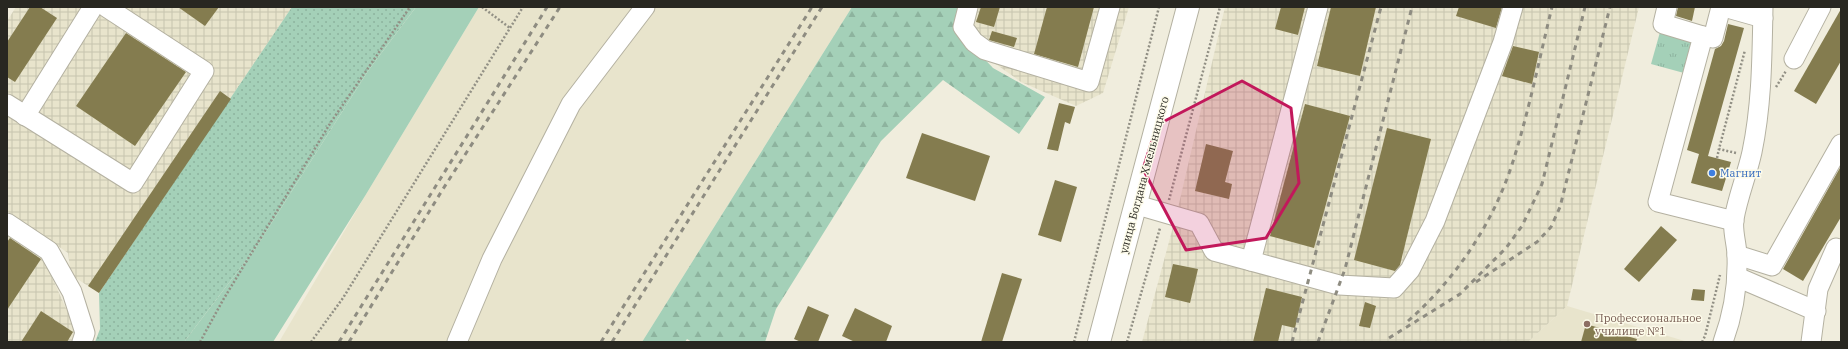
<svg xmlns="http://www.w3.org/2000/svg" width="1848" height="349" font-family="'IBM Plex Serif',serif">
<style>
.built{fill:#e8e4cc}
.industrial{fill:url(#industrial-grid)}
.grass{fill:#a4d0b8}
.forest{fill:url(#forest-firs)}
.park{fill:url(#park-tufts)}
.garden{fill:url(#garden-dots)}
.building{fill:#847c4f}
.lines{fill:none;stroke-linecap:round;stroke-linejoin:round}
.minor-casing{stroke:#b4b1a1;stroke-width:21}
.major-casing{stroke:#b4b1a1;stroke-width:24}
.path{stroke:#929085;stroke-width:2.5;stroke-dasharray:2 2;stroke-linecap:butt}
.minor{stroke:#fff;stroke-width:19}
.major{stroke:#fff;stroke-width:22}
.rail{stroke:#8e8c81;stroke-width:3;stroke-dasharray:5 5;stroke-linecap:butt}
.marked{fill:#c2185b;fill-opacity:0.2;stroke:#c2185b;stroke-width:3;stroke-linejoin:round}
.shop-dot{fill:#3f7fe0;stroke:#fdfbea;stroke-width:1.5}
.education-dot{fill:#8d6e63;stroke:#fdfbea;stroke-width:1.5}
.labels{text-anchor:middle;stroke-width:3;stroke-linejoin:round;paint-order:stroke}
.shop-label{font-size:11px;fill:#366cbe;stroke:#fdfbea;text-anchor:start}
.street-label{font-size:11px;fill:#282721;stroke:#fdfbea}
.education-label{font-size:11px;fill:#785e54;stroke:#fdfbea;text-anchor:start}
</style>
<defs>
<pattern id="industrial-grid" width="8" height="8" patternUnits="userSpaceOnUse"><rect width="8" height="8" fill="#e8e4cc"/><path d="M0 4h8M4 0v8" fill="none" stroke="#c7c4af"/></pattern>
<pattern id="forest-firs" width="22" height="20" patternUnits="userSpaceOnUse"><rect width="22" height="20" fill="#a4d0b8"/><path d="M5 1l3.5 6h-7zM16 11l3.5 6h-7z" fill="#8db39e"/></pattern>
<pattern id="park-tufts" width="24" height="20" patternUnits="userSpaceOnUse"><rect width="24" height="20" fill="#a4d0b8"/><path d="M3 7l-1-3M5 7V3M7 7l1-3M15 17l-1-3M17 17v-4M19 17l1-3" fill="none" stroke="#8db39e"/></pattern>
<pattern id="garden-dots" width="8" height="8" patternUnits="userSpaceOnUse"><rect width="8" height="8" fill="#a4d0b8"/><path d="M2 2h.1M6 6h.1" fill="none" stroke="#8db39e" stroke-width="1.8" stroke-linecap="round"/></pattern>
</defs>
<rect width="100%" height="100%" fill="#f0eddd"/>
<!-- built -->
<g class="built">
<path d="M479,7H852L642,342H279L365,196Z"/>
<path d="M1567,306L1688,342H1528Z"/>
</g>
<!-- industrial -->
<g class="industrial">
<path d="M16,7H292L99,293L71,275L68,253L7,211V21Z"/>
<path d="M965,7H1129L1103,93L1076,106L1021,82L983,55Z"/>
<path d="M1225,7H1639L1567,306L1528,342H1142L1177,212Z"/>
<path d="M7,231L41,253L78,335L74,342H7Z"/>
</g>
<!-- grass -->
<path class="grass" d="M416,7H479L365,196L273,342H184L257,246L368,71Z"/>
<!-- forest -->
<path class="forest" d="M852,7H963L958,31L993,68L1045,97L1019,134L943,80L881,141L776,309L765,342H692L687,339L685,342H642Z"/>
<!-- park -->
<path class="park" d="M1660,32L1692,40L1684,73L1651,64Z"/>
<!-- garden -->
<path class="garden" d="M292,7H416L368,71L257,246L184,342H95L100,329L99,293Z"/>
<!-- building -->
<g class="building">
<path d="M30,7H40L57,18L15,82L7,77V42Z"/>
<path d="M178,7H219L205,26Z"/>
<path d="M981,7H1000L994,27L976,22Z"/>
<path d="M1047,7H1094L1078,67L1034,54Z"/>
<path d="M1281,7H1305L1298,35L1275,29Z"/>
<path d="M1331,7H1376L1360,76L1317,66Z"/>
<path d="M1459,7H1502L1496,28L1456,16Z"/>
<path d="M1678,7H1695L1692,21L1676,16Z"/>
<path d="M1841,9V61L1816,104L1794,91Z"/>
<path d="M1728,24L1744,28L1708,156L1731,162L1722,191L1691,183L1699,154L1687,150L1715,49L1721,46L1724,41Z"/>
<path d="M992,31L1017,38L1014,47L989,40Z"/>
<path d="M126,33L186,72L135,146L76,106Z"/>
<path d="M1513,46L1539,52L1532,84L1502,76Z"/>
<path d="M220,91L231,99L99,293L88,286Z"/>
<path d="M1059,103L1075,107L1070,124L1065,122L1058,151L1047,149Z"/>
<path d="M1305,104L1350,116L1314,248L1270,236Z"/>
<path d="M1387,128L1431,139L1400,265L1395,271L1354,260Z"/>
<path d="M922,133L990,156L975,201L906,178Z"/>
<path d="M1206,144L1233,151L1225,182L1232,184L1229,199L1195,191Z"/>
<path d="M1841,166V217L1803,281L1783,269Z"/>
<path d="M1055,180L1077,187L1061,242L1038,235Z"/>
<path d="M1661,226L1677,240L1639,282L1624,269Z"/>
<path d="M10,238L41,259L7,310V242Z"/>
<path d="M1173,264L1198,269L1190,303L1165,297Z"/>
<path d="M1002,273L1022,279L1002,342H981Z"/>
<path d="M1266,288L1302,297L1295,328L1282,325L1278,342H1253Z"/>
<path d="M1693,289L1705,290L1704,301L1691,300Z"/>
<path d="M1365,302L1376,306L1370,328L1359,326Z"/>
<path d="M808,306L829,315L818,342H801L794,339Z"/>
<path d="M855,308L892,326L886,342H855L842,336Z"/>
<path d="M41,311L73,332L67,342H21Z"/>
<path d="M1586,324L1637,339L1636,342H1581Z"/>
</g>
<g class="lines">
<defs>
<g id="minor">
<path d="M968,7L963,27L974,42L985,50L1089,82L1110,7"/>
<path d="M1667,7L1663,24L1703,36L1658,202L1734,221"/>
<path d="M1724,7L1763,18"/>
<path d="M1703,36L1713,38L1721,7"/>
<path d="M1794,59L1821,7"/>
<path d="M7,104L133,183L204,71L106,7"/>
<path d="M25,116L93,7"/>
<path d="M1137,205L1199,223L1214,251L1339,285L1394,288L1410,270L1435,221L1503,42L1513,7"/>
<path d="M7,223L49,251L72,292L85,333L82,342"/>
<path d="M1737,255L1772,266L1841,144"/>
<path d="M1251,261L1318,7"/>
<path d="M1737,277L1816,311"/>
<path d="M457,342L492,259L571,104L645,7"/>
<path d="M1723,342C1733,315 1738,285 1737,256C1737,244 1732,231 1734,219C1738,196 1747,175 1752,152C1762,104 1762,56 1763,7"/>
<path d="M1811,342L1818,289L1836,248"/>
</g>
<path id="major" d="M1099,342L1188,7"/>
</defs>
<!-- minor casing -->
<use href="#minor" class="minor-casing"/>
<!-- major casing -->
<use href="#major" class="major-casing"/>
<!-- path -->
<g class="path">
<path d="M482,7L510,28"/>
<path d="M1776,87L1786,71"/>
<path d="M1736,153L1719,149L1745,50"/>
<path d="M1717,158L1719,149"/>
<path d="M1169,200L1220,7"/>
<path d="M200,342L223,300L331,122L410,7"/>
<path d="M311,342L343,298L523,7"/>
<path d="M1074,342L1159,7"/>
<path d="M1127,342L1160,228"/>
<path d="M1702,342L1705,336L1720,275"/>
</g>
<!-- minor -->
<use href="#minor" class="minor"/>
<!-- major -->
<use href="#major" class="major"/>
<!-- rail -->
<g class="rail">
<path d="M1476,282L1537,242L1551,227L1560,207L1610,7"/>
<path d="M1408,321C1458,277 1496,219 1515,155C1530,106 1540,56 1552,7"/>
<path d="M1389,338L1460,294L1506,248L1522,226L1542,184L1585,7"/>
<path d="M339,342L547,7"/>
<path d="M349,342L443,189L560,7"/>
<path d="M601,342L812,7"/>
<path d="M612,342L822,7"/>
<path d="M1292,342L1381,7"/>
<path d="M1318,342L1345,269L1412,7"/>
</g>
</g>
<!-- marked area -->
<path class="marked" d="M1242,81L1291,108L1299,183L1266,238L1186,250L1143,169L1157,125Z"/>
<!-- markers -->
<circle class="shop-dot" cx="1712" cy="173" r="4"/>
<circle class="education-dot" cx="1587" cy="324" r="4"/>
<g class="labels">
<!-- shop labels -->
<g class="shop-label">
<text x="1720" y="177">Магнит</text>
</g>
<!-- street labels -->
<g class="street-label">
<text transform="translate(1144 175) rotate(-75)" y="4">улица Богдана Хмельницкого</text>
</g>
<!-- education labels -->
<g class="education-label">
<text x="1595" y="322">Профессиональное<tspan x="1595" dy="13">училище №1</tspan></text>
</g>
</g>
<!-- border -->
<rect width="1848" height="349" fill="none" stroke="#282721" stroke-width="16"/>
</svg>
